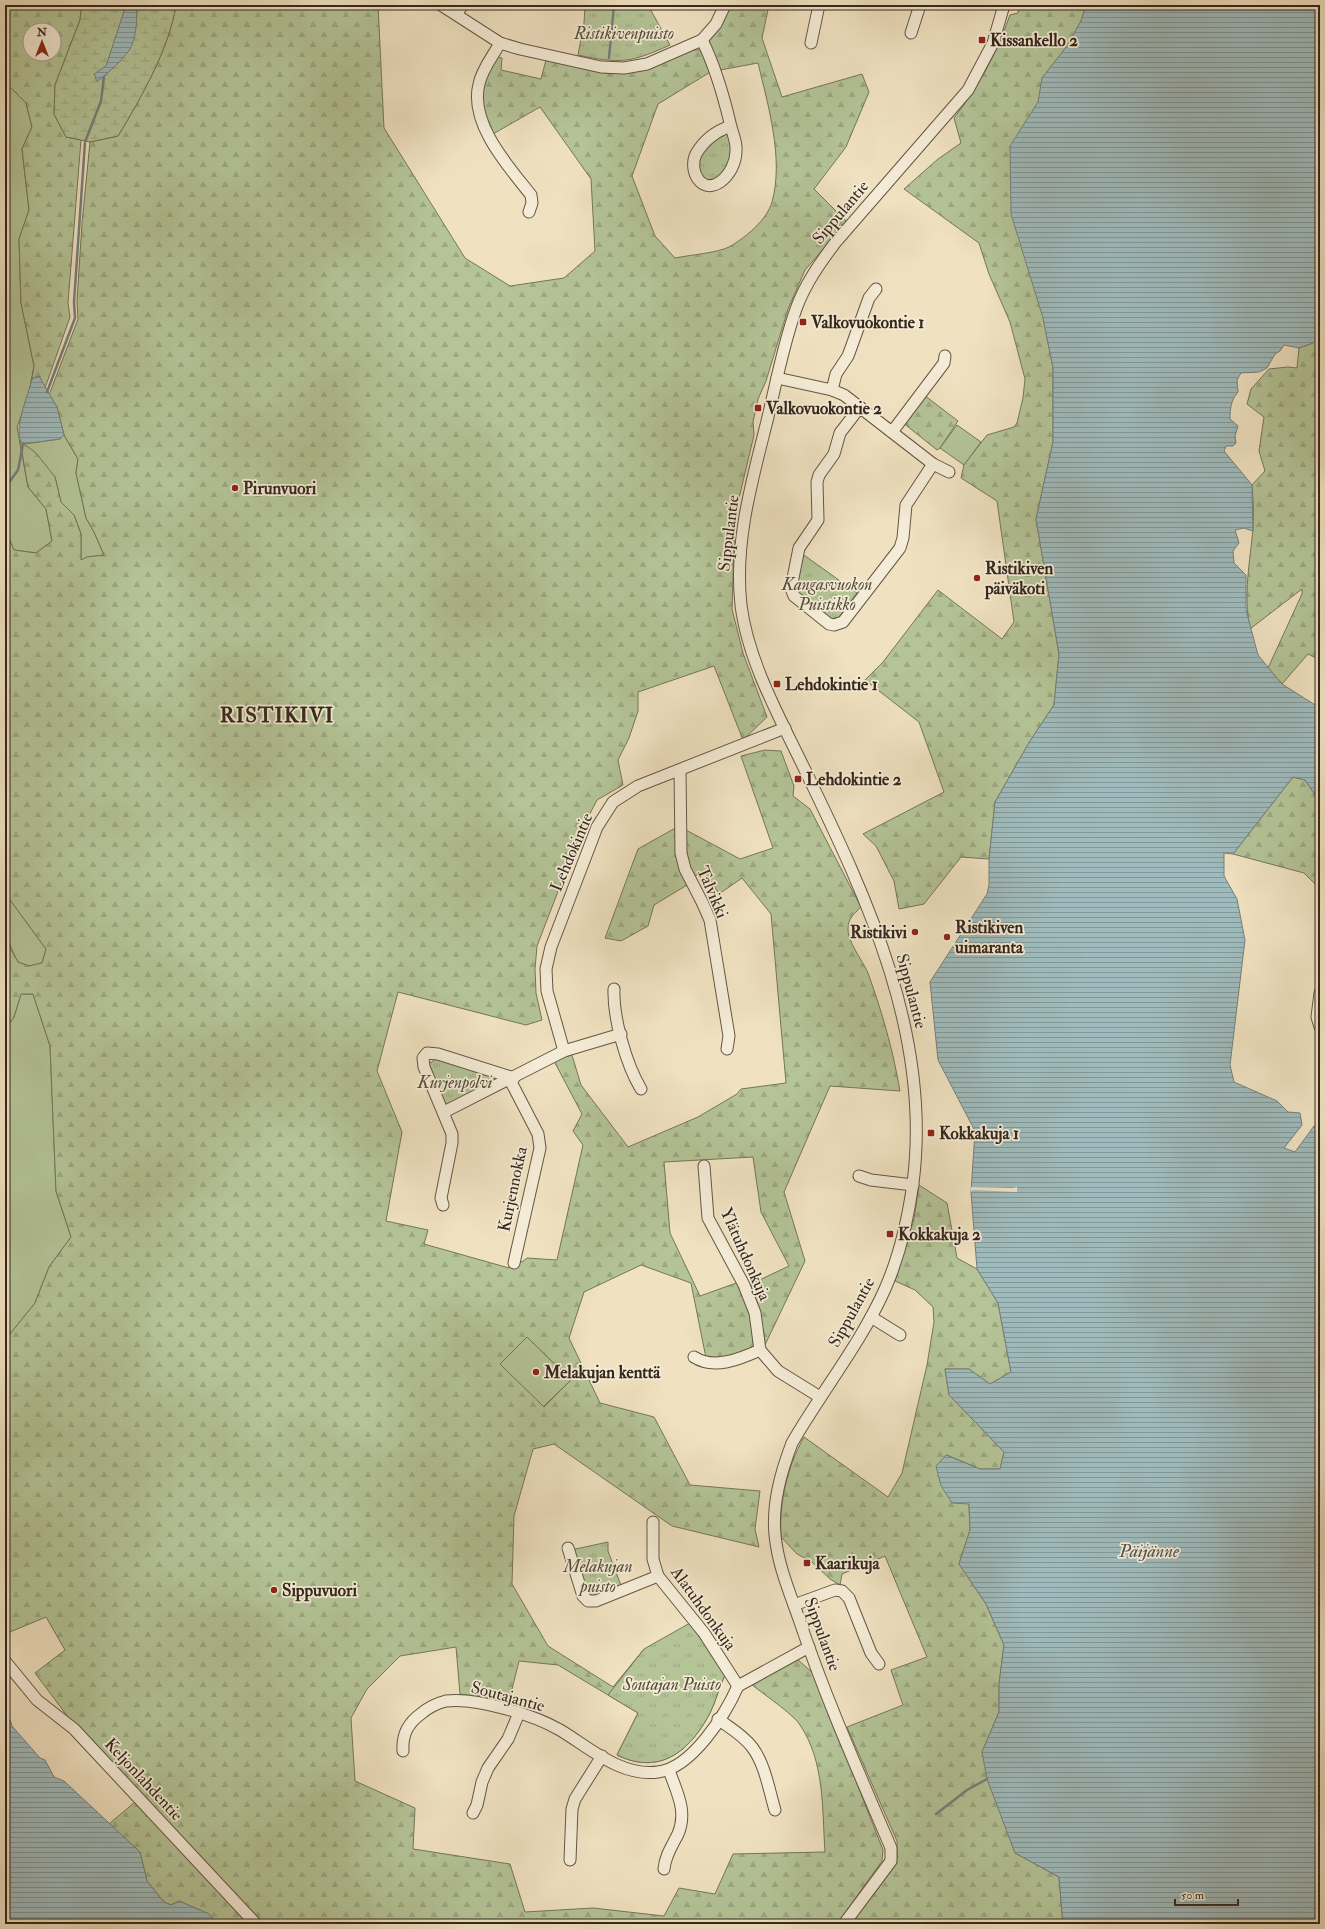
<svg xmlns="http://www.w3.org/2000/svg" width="1325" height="1929" font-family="'IM FELL Double Pica',serif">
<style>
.grass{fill:#b4c497;stroke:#74765a}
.forest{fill:url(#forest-firs);stroke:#74765a;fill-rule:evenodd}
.wetland{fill:url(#wetland-marsh);stroke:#74765a}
.park{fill:url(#park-tufts);stroke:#74765a}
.water{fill:url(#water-rules);stroke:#75807d}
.pier{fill:#f0e2c1}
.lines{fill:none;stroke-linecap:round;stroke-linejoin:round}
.stream{stroke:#75807d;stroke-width:2.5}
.minor-casing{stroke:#645645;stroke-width:13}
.minor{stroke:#f5ecd7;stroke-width:11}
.poi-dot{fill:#8f2418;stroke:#f5ecd7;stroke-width:1.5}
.labels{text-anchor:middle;stroke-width:3.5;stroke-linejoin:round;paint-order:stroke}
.park-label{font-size:17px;font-style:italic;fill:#554e3b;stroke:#f5ecd7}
.poi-label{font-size:17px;font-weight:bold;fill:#35271c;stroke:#f5ecd7;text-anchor:start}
.street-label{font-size:17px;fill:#35271c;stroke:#f5ecd7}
.water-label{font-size:18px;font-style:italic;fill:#55534c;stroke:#f5ecd7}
.district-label{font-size:21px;font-weight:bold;letter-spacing:1px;fill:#35271c;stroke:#f5ecd7}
</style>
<defs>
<pattern id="forest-firs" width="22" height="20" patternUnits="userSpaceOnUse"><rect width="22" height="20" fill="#b4c497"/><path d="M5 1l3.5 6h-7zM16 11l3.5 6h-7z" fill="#9ba882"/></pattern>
<pattern id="wetland-marsh" width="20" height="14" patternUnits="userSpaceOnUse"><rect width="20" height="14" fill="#b4c497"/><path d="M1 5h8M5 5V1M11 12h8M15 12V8" fill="none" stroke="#9ba882"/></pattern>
<pattern id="park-tufts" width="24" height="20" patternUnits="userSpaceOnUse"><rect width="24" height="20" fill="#b4c497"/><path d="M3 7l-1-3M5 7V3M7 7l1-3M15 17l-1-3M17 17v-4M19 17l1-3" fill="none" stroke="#9ba882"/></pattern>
<pattern id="water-rules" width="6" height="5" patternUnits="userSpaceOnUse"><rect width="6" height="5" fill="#9fbbbd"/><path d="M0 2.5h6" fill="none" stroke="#829899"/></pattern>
</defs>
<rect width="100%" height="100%" fill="#f0e2c1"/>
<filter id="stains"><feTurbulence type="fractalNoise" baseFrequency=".005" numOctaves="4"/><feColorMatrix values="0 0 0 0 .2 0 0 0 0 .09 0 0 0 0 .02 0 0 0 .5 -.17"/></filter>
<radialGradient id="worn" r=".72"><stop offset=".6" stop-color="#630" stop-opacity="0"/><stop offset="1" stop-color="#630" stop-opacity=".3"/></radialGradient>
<!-- grass -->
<g class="grass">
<path d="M5,85H8L26,103L32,127L22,149L29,210L19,239L21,303L34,366L28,397L17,427L28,487L46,509L52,541L36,553L14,550L5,529Z"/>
<path d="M957,425L981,442L964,465L940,448Z"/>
<path d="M64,435L78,459L76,473L86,518L94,532L104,555L87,557L81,561V534L74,515L61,502L55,477L23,444L60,439Z"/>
<path d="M5,893L46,949L42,963L29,966L18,962C3,934 5,924 5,893Z"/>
<path d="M21,994H33L50,1046L56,1191L71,1237L49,1267L35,1303L10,1334L5,1351V1030L14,1017Z"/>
<path d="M527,1337L571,1380L543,1407L500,1364Z"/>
</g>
<!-- forest -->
<g class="forest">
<path d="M5,5H82L80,20L55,85L54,114L66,137L81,140L68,303L70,317L45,388L39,376L32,379L34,366L21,303L19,239L29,210L22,149L32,127L26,103L8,85H5ZM30,30H54V54H30Z"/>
<path d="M176,5H378L384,128L465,258L510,286L564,278L595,251L591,179L540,107L493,134C475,98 479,91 496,57L502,58L501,70L541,79L546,60L610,74L641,71L693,50H701L712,71L658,104L632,176L655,236L675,258C689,255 717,253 729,247C745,238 767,220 772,202C784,159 768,105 758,63L720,70L709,41L722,23L730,5H769L762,38L782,97L862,74L869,92L846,147L814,189L847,222L805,270L788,309L766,381L758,399L753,422L754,435L735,515L732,609L743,653L767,717L743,740L714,666L638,692V711L629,738L618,760L623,785L597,800L582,829L537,946L535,969L536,993L542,1020L526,1025L398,992L377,1071L402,1132L386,1221L428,1230L424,1244L509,1268L511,1260L522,1262L527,1258L557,1260L583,1145L573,1131L582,1114L554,1061L571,1052L581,1085L628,1147L698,1117L737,1094L741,1089L786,1083L771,914L742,878L719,894L704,871L693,877C686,862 686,847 686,830L740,859L773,848L741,756L765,750L781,751L794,786L793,796L810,809L861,907C854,914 848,918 848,929C847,941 863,961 868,973C882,1012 893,1050 900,1091L830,1086L784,1192L805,1261L764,1347L749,1285L789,1266L761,1212L753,1157L664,1162L670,1233L700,1296L739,1282L750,1314L754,1348L728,1357L706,1358L691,1283L641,1265L584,1292L569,1338L600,1403L654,1417L690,1485L760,1491L755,1529L759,1547L672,1526L554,1444L533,1449L514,1516L512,1584L548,1646L613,1687L644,1649L725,1675C719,1687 716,1701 710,1713C690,1751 660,1776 617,1755L638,1713L558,1665L519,1661L509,1701L460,1694L456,1647L400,1656L367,1689L351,1718L355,1781L415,1808L413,1849L510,1864L525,1912L593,1908L664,1916L679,1888L715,1894L733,1854L825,1852C822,1809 825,1762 800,1725C793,1714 762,1693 751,1684L797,1659L814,1674L883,1850L882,1861L837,1924H218L209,1914L179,1901L171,1905L164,1902L147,1881L140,1852L109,1824L135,1802L113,1777L35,1673L65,1650L46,1617L5,1634V1351L10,1334L35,1303L49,1267L71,1237L56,1191L50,1046L33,994H21L14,1017L5,1030V933L9,946L18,962L29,966L42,963L46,949L5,893V529L14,550L36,553L52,541L46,509L28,487L20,441L36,453L55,477L61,502L74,515L81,534V560L87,557L104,555L94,532L86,518L76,473L78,459L64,435L57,407L49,395L78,319L77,301L82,223L90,142L118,136C141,98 169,49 176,5ZM527,1337L571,1380L544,1407L500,1364Z"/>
<path d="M1020,5H1086L1081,21L1067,47L1042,78L1039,102L1010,147L1053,368V442L1036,519L1059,654L1054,705L1030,741L995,802L989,859L961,857L924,904L899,909L894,881L876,846L863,834L944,792L919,722L865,680L883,662L938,590L1002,639L1014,622L997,501L961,478L964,465L987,435L1014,427L1017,423L1023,398L1025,379L1010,322L989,274L979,243L904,189L938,159L961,143L954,118C980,85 996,54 1010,15L1018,13Z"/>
<path d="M1320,335V660L1308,654L1282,684L1268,668L1302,594V589L1250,629C1243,594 1250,563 1253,528C1254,514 1253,499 1252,485L1265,471L1259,451L1264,417L1247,404L1251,389L1269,369L1288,367L1297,368L1299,348L1313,343Z"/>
<path d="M924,395L958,421L940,448L937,450L902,422Z"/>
<path d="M1293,777L1305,780L1320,802V893L1317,886L1304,873L1233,854Z"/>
<path d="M677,827L687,885L654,905L648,926L621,941L605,938L638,849Z"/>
<path d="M919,1185L947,1203L957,1258L977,1269L998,1303L1011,1372L990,1384L969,1369H945L949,1395L1004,1452L1000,1469H980L947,1455L969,1504L970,1530L959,1564L986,1604L1004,1645L999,1684V1712L982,1752L1015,1853L1059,1877L1063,1924H851L897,1863V1841L847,1727L903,1705L891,1670L927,1657L885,1556L842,1574L840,1585L830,1579L812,1562L797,1554L781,1537C779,1503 787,1467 804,1437L888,1497L902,1473L927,1365L934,1322L933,1307L915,1290L895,1281L914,1219Z"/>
</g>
<!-- wetland -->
<path class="wetland" d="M82,5H126L104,77L137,16L136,5H176C169,49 141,98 118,136L90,142L66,137L54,114L55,85L80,20Z"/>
<!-- park -->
<g class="park">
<path d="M585,5H648L670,45C630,63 621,64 578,55L584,23Z"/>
<path d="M729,132L733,154L722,175L712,181L700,177L697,159L710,142Z"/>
<path d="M801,553L857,593L839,617L830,619L798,594L795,588Z"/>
<path d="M438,1058L497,1077V1081L449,1105L445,1104L428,1067L430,1063Z"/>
<path d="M608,1542V1551L622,1588L589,1598L571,1550Z"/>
<path d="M690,1623L725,1675C719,1687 716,1701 710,1713C690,1751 660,1776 617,1755L638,1713L608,1695L644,1649Z"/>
</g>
<!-- water -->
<g class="water">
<path d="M126,5H136C138,18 136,33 132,45C129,54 106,76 97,81L94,74L106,66Z"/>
<path d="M1086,5H1320L1319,179L1320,335L1313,343L1299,348L1284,345L1280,351L1275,354L1267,368L1259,372L1241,373L1237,380L1238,392C1231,400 1230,409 1230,419L1238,426L1235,436L1236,443L1233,446H1226L1224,451L1252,485L1253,531L1244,528L1235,530L1239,543L1233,551L1234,563L1246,575V610L1258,655L1282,684L1320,708V802L1305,780L1293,777L1233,854L1224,853V876L1237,899L1245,940L1230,1065L1234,1082L1277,1101L1288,1112L1300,1113L1302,1125L1284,1148L1295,1152L1314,1126L1320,1127V1924H1063L1059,1877L1015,1853L987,1779L982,1752L999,1712V1684L1004,1645L986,1604L959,1564L970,1530L969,1504L952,1503L941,1486L936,1466L946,1455L980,1469H1000L1004,1452L949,1395L945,1369H969L990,1384L1011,1372L998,1303L977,1269L971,1192L975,1131L938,1060L930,982L987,894L989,885V859L995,802L1030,741L1054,705L1059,654L1036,519L1053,442V368L1043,318L1011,214L1010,146L1038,102L1042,78L1067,46L1081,21Z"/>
<path d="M39,376L57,407L64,435L60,439L23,444C11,433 29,394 32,379Z"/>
<path d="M5,1704L12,1726L40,1758L45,1760L54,1777L64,1781L140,1852L147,1881L164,1902L171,1905L179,1901L209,1914L218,1924H5Z"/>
</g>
<!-- pier -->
<path class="pier" d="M971,1187L1013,1188L1017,1187V1192L973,1190L971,1192Z"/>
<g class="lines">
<!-- stream -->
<g class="stream">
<path d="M609,58L614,5"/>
<path d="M47,392L75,318L74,302L85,142L101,101L104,77"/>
<path d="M5,488L18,470L23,444"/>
<path d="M936,1814L967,1790L987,1779"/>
</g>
<defs>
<g id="minor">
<path d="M441,5L500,43L520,49L601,67L624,68L647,64L702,40L716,24L725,5"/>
<path d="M457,14L462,5"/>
<path d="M911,33L920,5"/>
<path d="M702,40C716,68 724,97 731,127C733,134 737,143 736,151C736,162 730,175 720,182C701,195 688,170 696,154C704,140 716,131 731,126"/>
<path d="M500,43C493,56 482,69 479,84C469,123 508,166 531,195L532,203L529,212"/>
<path d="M811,43L819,5"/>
<path d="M777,378L832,390L844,395L933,464L949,472"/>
<path d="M832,390L836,374L848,356L869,298L876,289"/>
<path d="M860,407L840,433L834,454L819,475L817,482L818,520L799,548L791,588L794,596L829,624L834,625L843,622L900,548L903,538L906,505L933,464"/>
<path d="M892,432L944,363L945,356"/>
<path d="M680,770L681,853L685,869L702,902L710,920L729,1036L727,1049"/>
<path d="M614,989C613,1018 626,1064 641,1089"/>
<path d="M1320,993L1317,1017L1320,1027"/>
<path d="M564,1051L547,991L546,969L551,947L597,827L613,802L638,786L785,728"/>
<path d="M510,1080L538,1134L540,1148L514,1263"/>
<path d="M444,1112L564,1051L621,1034"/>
<path d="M704,1166L708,1218L744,1285L755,1313L760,1350L778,1371L820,1397"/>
<path d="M859,1176L871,1180L913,1185"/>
<path d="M443,1205L441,1198L452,1143V1134L424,1067L423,1058L427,1053L438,1054L514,1078"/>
<path d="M871,1317L900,1335"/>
<path d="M694,1357C714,1370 740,1359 760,1350"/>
<path d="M653,1522V1559L658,1576L704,1633L738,1686"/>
<path d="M568,1548L583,1596L588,1601H596L658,1576"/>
<path d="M794,1605L835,1590L842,1591L849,1598L871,1653L879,1664"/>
<path d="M5,1661L37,1700L74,1729L256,1924"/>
<path d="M718,1719C730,1728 743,1735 752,1747C765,1764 769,1790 775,1810"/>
<path d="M403,1751C402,1734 408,1723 422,1713C428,1708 438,1703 446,1701C476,1697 534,1715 560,1730C590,1748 621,1777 658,1772C692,1768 725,1715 738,1686L809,1647"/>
<path d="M473,1813L477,1805L482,1782L488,1768L508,1739L519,1713"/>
<path d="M570,1860L572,1809L575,1799L602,1756"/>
<path d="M664,1869C665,1856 672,1846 678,1834C688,1811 676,1791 669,1770"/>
<path d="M844,1924L891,1861V1848C859,1773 826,1699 800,1622C790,1593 778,1566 775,1535C772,1503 781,1472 792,1443C822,1391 861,1343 885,1289C900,1255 908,1219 913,1183C932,1037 868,900 806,772C781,720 748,662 741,605C734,542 752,481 767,421C776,384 783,345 796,309C805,284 820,263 835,243L968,90L993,43L1004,5"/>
</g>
</defs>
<!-- minor casing -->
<use href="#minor" class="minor-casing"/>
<!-- minor -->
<use href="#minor" class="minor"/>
</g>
<!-- markers -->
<g class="poi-dot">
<rect x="978" y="36" width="8" height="8" rx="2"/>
<rect x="799" y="318" width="8" height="8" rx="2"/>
<rect x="754" y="404" width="8" height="8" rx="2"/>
<circle cx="235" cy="488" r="4"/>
<circle cx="977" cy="578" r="4"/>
<rect x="773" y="680" width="8" height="8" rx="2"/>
<rect x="794" y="775" width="8" height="8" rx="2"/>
<circle cx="915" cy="932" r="4"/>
<circle cx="947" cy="937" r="4"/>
<rect x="927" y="1129" width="8" height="8" rx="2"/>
<rect x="886" y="1230" width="8" height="8" rx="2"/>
<circle cx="536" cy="1372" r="4"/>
<rect x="803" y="1559" width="8" height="8" rx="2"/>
<circle cx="274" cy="1590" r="4"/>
</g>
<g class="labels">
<!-- park labels -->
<g class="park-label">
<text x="624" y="39">Ristikivenpuisto</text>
<text x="827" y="590">Kangasvuokon<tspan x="827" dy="20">Puistikko</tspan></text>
<text x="455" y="1088">Kurjenpolvi</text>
<text x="598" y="1572">Melakujan<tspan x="598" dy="20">puisto</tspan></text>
<text x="672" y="1690">Soutajan Puisto</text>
</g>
<!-- poi labels -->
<g class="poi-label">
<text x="990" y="46">Kissankello 2</text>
<text x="811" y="328">Valkovuokontie 1</text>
<text x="766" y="414">Valkovuokontie 2</text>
<text x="243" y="494">Pirunvuori</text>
<text x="985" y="574">Ristikiven<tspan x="985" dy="20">päiväkoti</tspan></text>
<text x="785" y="690">Lehdokintie 1</text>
<text x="806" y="785">Lehdokintie 2</text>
<text x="955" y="933">Ristikiven<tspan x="955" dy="20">uimaranta</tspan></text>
<text x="907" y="938" text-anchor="end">Ristikivi</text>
<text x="939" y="1139">Kokkakuja 1</text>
<text x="898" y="1240">Kokkakuja 2</text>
<text x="544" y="1378">Melakujan kenttä</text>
<text x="815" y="1569">Kaarikuja</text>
<text x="282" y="1596">Sippuvuori</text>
</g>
<!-- street labels -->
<g class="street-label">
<text transform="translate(840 212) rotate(-50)" y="6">Sippulantie</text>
<text transform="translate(728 533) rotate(-83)" y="6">Sippulantie</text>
<text transform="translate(571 852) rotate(-67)" y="6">Lehdokintie</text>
<text transform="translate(713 892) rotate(67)" y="6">Talvikki</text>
<text transform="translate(912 991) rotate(75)" y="6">Sippulantie</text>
<text transform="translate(512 1189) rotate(-78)" y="6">Kurjennokka</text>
<text transform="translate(746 1254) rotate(66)" y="6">Ylätuhdonkuja</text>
<text transform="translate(851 1312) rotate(-61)" y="6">Sippulantie</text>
<text transform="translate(704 1608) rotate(54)" y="6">Alatuhdonkuja</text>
<text transform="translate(823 1634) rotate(70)" y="6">Sippulantie</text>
<text transform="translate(508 1696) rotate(15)" y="6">Soutajantie</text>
<text transform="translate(144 1779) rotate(47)" y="6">Keljonlahdentie</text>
</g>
<!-- water labels -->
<g class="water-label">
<text x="1149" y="1557">Päijänne</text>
</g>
<!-- district labels -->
<g class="district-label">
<text x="277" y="722">RISTIKIVI</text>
</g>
</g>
<!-- margin -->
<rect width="1325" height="1929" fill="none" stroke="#f0e2c1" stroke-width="20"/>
<rect x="6" y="6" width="1313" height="1917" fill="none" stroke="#35271c" stroke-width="2"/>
<rect x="10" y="10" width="1305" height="1909" fill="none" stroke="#35271c"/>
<!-- north arrow -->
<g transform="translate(42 42)"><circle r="19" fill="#f5ecd7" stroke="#a89d8c"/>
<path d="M0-3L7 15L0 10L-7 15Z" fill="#8f2418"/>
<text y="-6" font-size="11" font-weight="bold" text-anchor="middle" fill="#35271c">N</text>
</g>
<!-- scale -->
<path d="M1175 1899v6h63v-6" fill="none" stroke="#35271c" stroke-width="2"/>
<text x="1181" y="1899" font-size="12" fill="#35271c" stroke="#f5ecd7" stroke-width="3" paint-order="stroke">50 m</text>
<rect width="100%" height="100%" filter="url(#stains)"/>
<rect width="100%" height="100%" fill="url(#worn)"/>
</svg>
